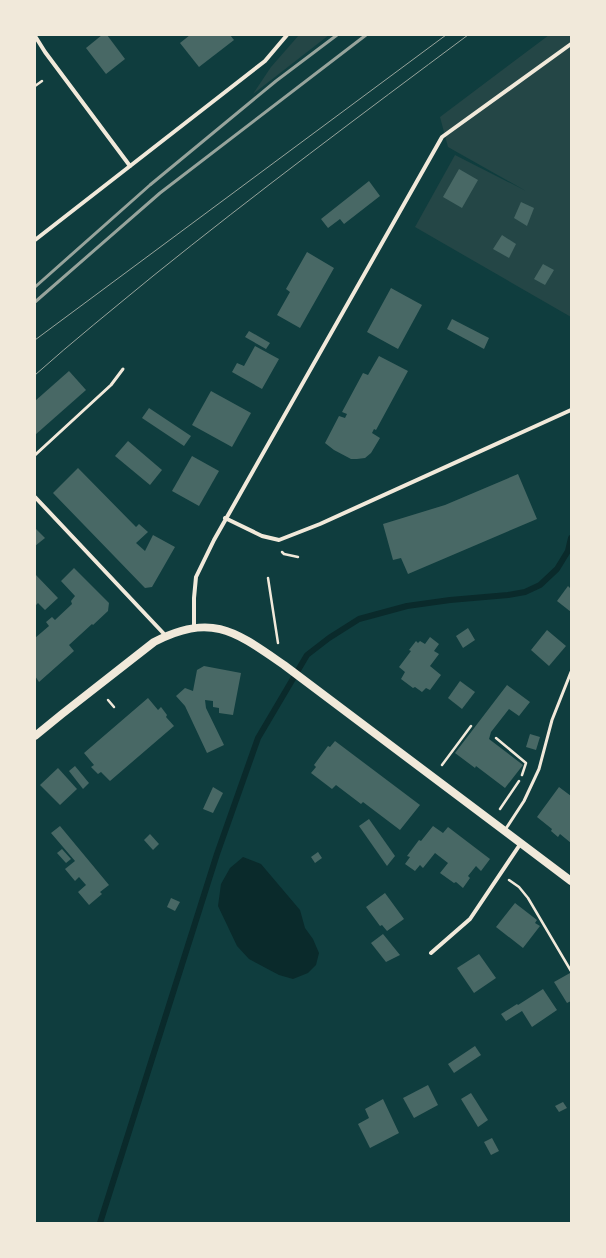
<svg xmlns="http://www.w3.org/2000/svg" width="606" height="1258" font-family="'Work Sans',sans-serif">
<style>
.green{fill:#244646}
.water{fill:#0a2a2b}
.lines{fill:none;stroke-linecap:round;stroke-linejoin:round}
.stream{stroke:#0a2a2b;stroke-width:6}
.building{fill:#486865}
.path{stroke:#f1e9da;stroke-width:2.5}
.service{stroke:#f1e9da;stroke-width:3}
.minor{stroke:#f1e9da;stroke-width:4}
.secondary{stroke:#f1e9da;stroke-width:8}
.tram{stroke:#97a49c;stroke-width:1}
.rail{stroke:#97a49c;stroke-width:3}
</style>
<rect width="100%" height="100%" fill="#0f3d3e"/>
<!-- green -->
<g class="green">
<path d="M299,35H329L253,94L271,67Z"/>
<path d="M549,35H571V317L415,227L455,155L526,191L448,147L440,117Z"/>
</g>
<!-- water -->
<path class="water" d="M243,857L261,864L300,910L305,928L313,939L319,953L316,965L308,973L293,979L279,975L249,959L237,946L218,906L221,884L230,868Z"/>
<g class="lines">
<!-- stream -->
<path class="stream" d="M100,1223L217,854L258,738L307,655L329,638L359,619L407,606L450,600L508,595L525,592L540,585L557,569L568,551L571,538"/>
</g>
<!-- building -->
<g class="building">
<path d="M102,35H107L125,59L106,74L86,48Z"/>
<path d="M190,35H230L234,40L199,67L180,43Z"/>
<path d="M459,169L478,180L462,208L443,197Z"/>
<path d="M369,181L380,196L344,224L340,219L328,228L321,219Z"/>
<path d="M521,202L534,208L527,226L514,218Z"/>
<path d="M502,235L516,244L509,258L493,249Z"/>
<path d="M307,252L334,268L300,328L277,315L290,292L286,289Z"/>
<path d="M543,264L554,270L545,285L534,279Z"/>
<path d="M391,288L422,305L398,349L367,332Z"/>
<path d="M452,319L489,338L484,349L447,329Z"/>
<path d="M249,331L270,343L266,349L245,337Z"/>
<path d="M255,346L279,359L262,389L232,372L237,363L244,366Z"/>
<path d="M379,356L408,371L376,430L374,429L372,433L380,438L371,453L365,458L357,459H351L334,450L325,443L339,416L345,418L347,414L342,412L363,373L368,375Z"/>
<path d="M69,371L86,390L35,435V401Z"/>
<path d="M211,391L251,413L232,447L192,425Z"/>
<path d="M149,408L191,436L184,446L142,418Z"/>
<path d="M128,441L162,470L150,485L115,456Z"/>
<path d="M192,456L219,471L199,506L172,491Z"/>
<path d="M78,468L136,527L139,524L148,532L136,543L145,551L153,535L175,547L152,587L145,588L53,493Z"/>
<path d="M518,474L537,519L408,574L401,558L393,560L383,524L445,505Z"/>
<path d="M35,528L45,538L35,546Z"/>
<path d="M74,568L109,603L108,611L93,625L92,624L69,645L74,651L39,682L35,676V638L49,626L46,622L52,617L55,620L72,604L71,601L75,596L61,581Z"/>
<path d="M35,574L58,598L45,610L38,603L35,606Z"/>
<path d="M568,586L571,589V612L557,601Z"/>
<path d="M468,628L475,640L463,648L456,636Z"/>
<path d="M547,630L566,646L549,666L531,650Z"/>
<path d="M430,637L439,644L434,651L439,654L430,666L441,675L430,690L426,688L422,692L415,687L413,688L401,679L405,672L399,667L411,651L409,650L416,641L418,643L420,641L425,644Z"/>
<path d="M204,666L241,673L233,715L219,713V708L213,707V701L205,700L206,708L224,745L207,753L185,706L176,696L185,688L193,691L197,670Z"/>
<path d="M460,681L475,692L462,709L448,698Z"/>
<path d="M507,685L530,702L519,716L509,709L491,732L489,739L523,765L505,788L476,766L475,768L455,753Z"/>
<path d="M148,698L158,710L161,707L167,715L166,717L174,726L110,781L101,772L98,774L91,767L94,765L84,753Z"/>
<path d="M530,734L540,737L536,750L526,747Z"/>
<path d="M335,741L420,805L400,830L363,802L361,804L336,785L332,789L311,773L316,767L314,765L328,746L330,747Z"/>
<path d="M75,766L89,783L83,789L69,771Z"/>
<path d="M58,768L77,789L60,805L40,785Z"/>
<path d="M213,787L223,793L213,813L203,809Z"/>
<path d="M559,787L571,796V843L560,834L558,837L551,831L552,829L537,817Z"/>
<path d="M369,819L395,856L387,866L359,826Z"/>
<path d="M60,826L109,885L100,892L102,894L89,905L78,892L86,885L79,877L75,881L65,869L75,861L51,833Z"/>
<path d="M433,826L443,833L448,827L490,859L481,871L476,866L468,876L470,878L463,888L456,882L454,883L440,873L448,863L435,853L423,868L420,865L415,871L405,864L410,857L407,856L419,840L421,841Z"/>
<path d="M150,834L159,844L153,850L144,840Z"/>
<path d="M62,849L71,859L66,863L57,853Z"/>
<path d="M318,852L322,858L315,863L311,857Z"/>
<path d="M385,893L404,919L387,931L382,925L380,926L366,907Z"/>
<path d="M171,898L180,902L175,911L167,907Z"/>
<path d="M515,903L537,920L535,923L540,926L523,948L496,927Z"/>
<path d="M383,934L400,955L386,962L371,943Z"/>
<path d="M479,954L496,978L474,993L457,968Z"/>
<path d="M570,973L571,976V1001L567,1003L554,982Z"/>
<path d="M543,989L557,1010L532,1027L522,1011L506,1021L501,1014L517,1004L518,1005Z"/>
<path d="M475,1046L481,1055L454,1073L448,1064Z"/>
<path d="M428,1085L438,1105L414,1118L403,1098Z"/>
<path d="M471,1093L488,1120L478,1127L461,1099Z"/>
<path d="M383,1099L399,1133L370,1148L358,1124L369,1118L365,1109Z"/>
<path d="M563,1102L567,1108L559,1112L555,1106Z"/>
<path d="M492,1138L499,1151L491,1155L484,1142Z"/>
</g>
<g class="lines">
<!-- path -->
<g class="path">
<path d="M35,86L42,81"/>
<path d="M282,552L284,554L298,557"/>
<path d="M268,578L278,643"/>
<path d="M108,700L114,707"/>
<path d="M496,738L526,763L522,775"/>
<path d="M442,765L471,726"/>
<path d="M500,809L519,781"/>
<path d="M509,880L519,887L528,898L571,971"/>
</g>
<!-- service -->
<g class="service">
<path d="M35,455L111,385L123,369"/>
<path d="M505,830L524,801L539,769L552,720L571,672"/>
</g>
<!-- minor -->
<g class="minor">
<path d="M35,36L45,52L130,166"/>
<path d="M35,240L265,61L287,35"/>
<path d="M35,497L166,636"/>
<path d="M225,518L262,536L279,540L320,524L571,410"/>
<path d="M194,627V598L196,577L214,540L442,137L571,44"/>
<path d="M431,953L470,919L521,843"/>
</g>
<!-- secondary -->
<path class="secondary" d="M35,736L62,714L154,642C212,612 236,632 284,665L571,881"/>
<!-- tram -->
<g class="tram">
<path d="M35,340L446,35"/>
<path d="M35,375C73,341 113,309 153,276C256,193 362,114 468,35"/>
</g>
<!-- rail -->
<g class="rail">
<path d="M35,287L150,185L276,81L337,35"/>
<path d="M35,302L160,193L366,35"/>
</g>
</g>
<!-- border -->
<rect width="606" height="1258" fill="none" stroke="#f1e9da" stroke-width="72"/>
</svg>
